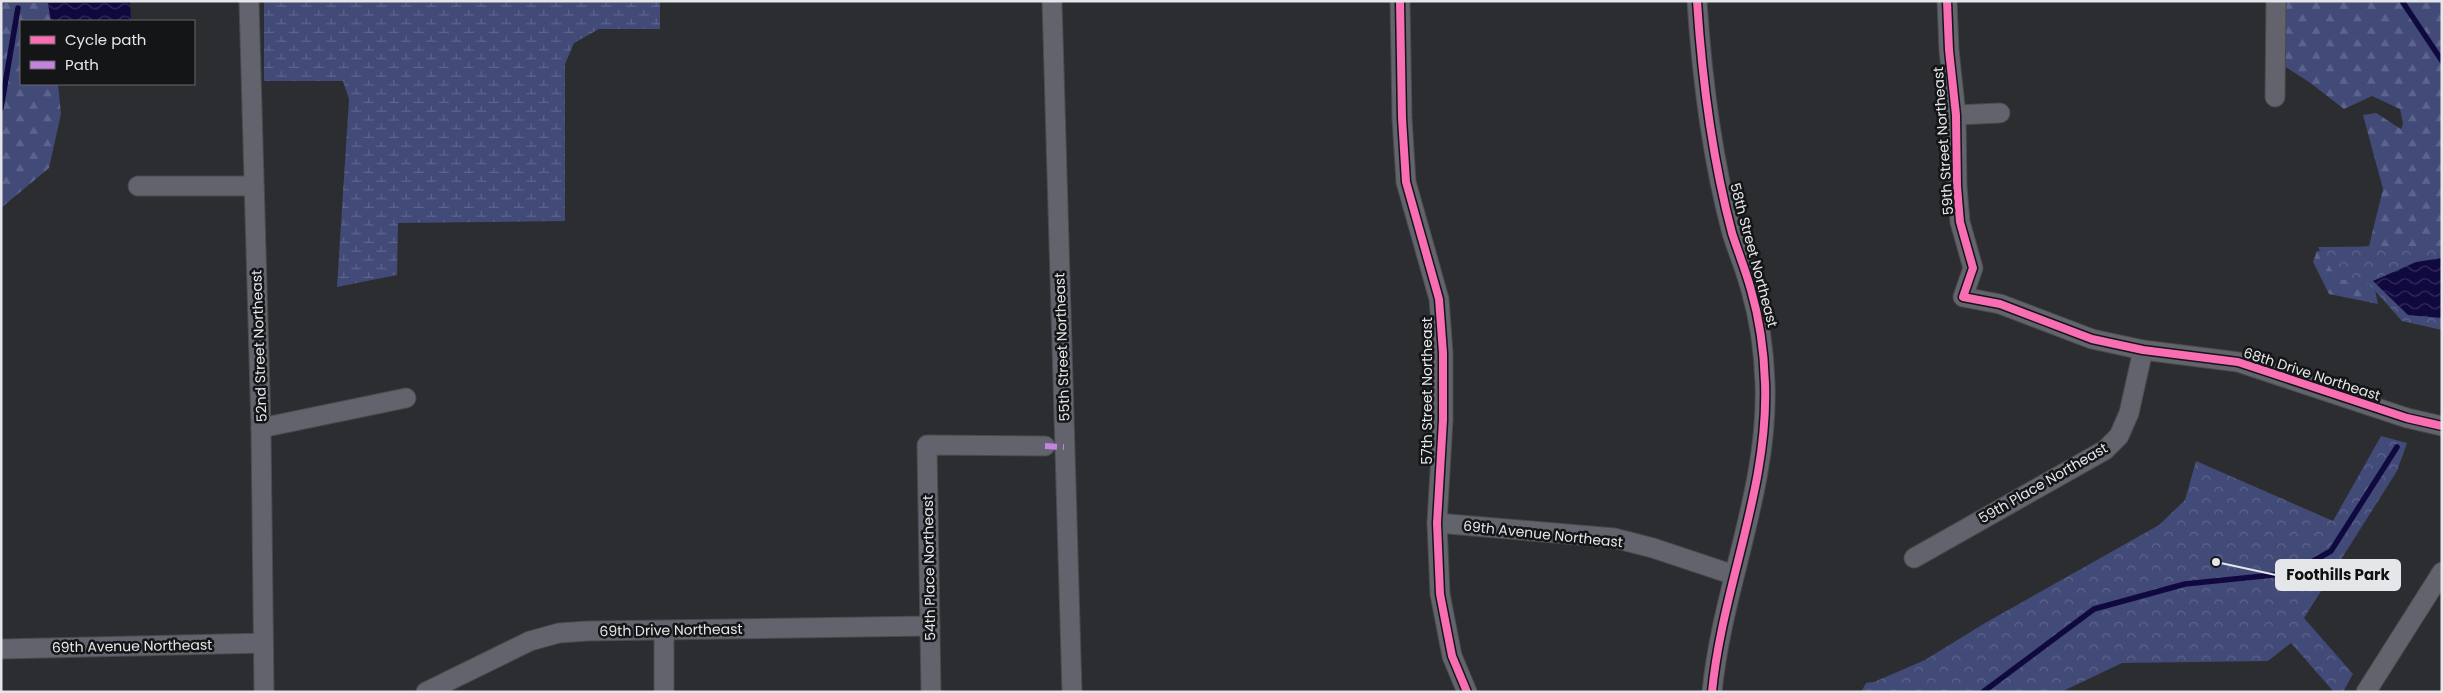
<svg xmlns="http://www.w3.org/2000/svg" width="2443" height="693" font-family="Poppins,sans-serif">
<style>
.forest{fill:url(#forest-firs)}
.wetland{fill:url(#wetland-marsh)}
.park{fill:url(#park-crowns)}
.water{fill:url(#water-waves)}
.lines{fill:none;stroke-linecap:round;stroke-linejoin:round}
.stream{stroke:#0f093f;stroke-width:5.5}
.minor-casing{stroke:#4a4b4d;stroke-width:21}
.minor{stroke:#62636c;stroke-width:19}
.quiet{stroke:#c483df;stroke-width:6;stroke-dasharray:12 6;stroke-linecap:butt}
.cycleway-casing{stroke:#141517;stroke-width:11}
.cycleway{stroke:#f96db3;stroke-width:8}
.labels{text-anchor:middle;stroke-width:5;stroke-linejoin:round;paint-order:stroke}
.street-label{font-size:14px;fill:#e5e6e9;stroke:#141517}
.leader{fill:none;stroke:#e5e6e9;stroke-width:2}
.callout-dot{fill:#e5e6e9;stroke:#141517;stroke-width:2}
.callout{fill:#e5e6e9;stroke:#e5e6e9;stroke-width:2}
.callout-label{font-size:15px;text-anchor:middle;font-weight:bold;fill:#111}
</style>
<defs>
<pattern id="forest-firs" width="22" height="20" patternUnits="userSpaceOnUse" patternTransform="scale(1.25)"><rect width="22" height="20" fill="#424a78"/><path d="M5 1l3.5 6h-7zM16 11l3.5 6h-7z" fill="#5d648b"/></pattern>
<pattern id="wetland-marsh" width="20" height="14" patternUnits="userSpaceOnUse" patternTransform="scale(1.25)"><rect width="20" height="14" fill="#424a78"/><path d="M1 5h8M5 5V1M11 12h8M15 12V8" fill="none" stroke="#5d648b"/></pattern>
<pattern id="park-crowns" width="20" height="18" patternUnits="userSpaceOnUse" patternTransform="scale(1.25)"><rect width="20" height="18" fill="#424a78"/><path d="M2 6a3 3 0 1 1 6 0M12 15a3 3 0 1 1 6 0" fill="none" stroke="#5d648b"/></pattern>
<pattern id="water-waves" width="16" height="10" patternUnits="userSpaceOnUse" patternTransform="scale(1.25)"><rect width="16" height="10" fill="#0f093f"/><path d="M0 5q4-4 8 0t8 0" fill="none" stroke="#322d5b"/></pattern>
</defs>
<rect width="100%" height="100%" fill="#2c2d30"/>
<!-- forest -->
<g class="forest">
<path d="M2271,1H2442V258L2373,281L2378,304L2329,294L2313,262L2317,251L2369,246L2383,189L2363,115L2376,113L2401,129L2403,124L2400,109L2372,96L2344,109L2309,82L2281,64Z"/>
<path d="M1,3H48L51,21H21V84H58L61,114L49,168L1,208Z"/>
</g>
<!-- wetland -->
<path class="wetland" d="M264,1H660V29H599L574,43L565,64V221L398,223L397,275L337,287L349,99L343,81H264Z"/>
<!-- park -->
<g class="park">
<path d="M2442,246V330L2402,321L2368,283L2337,279L2318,247Z"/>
<path d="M2381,436L2407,443L2397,471L2304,618L2353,674L2343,692H2334L2291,643L2268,661L2122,663L2061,692H1861L1866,683L1874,682L1925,660L1985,623L2159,525L2185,500L2196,461L2333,521Z"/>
</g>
<!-- water -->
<g class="water">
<path d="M130,2L131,21H51L48,3Z"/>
<path d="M2442,258V318L2408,315L2373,281L2416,262Z"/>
</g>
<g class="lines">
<!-- stream -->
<g class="stream">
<path d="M2402,1L2442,61"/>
<path d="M1,108L18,8"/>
<path d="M1983,692L2094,609L2185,584L2292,573L2331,551L2397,447"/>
</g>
<defs>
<g id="minor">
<path d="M249,1L261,428L264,692"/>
<path d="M1052,1L1072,692"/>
<path d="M1400,1L1402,118L1406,182L1439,299L1443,353V420L1437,523L1440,594L1452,656L1467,692"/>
<path d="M1697,1C1702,79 1712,158 1732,233C1738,252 1746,271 1751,290C1760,321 1764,351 1765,383C1769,488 1722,588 1712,692"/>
<path d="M1947,1L1949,50L1956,115L1957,186L1960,222L1973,268L1963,297L2000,304L2092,339L2143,350L2238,362L2407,418L2442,426"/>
<path d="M2275,97L2276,1"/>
<path d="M1956,115L2000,113"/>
<path d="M138,186H254"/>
<path d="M261,428L406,398"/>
<path d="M1437,523L1614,538L1653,548L1734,575"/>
<path d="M1914,558L2105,450L2119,436L2129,413L2143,350"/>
<path d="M1,649L263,643"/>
<path d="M426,692L530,641L559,633L588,631L930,626"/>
<path d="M664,692V631"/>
<path d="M931,692L927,445L1045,446"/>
<path d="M2366,692L2442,572"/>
</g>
</defs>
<!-- minor casing -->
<use href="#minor" class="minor-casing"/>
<!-- minor -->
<use href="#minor" class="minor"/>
<!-- quiet -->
<path class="quiet" d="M1045,446L1064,447"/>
<defs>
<g id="cycleway">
<path d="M1400,1L1402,118L1406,182L1439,299L1443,353V420L1437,523L1440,594L1452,656L1467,692"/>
<path d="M1697,1C1702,79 1712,158 1732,233C1738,252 1746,271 1751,290C1760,321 1764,351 1765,383C1769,488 1722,588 1712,692"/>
<path d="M1947,1L1949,50L1956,115L1957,186L1960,222L1973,268L1963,297L2000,304L2092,339L2143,350L2238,362L2407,418L2442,426"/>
</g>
</defs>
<!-- cycleway casing -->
<use href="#cycleway" class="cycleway-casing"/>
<!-- cycleway -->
<use href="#cycleway" class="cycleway"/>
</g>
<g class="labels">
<!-- street labels -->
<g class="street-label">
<text transform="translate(1943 141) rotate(-94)" y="5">59th Street Northeast</text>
<text transform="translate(1754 255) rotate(75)" y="5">58th Street Northeast</text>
<text transform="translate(259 346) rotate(-92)" y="5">52nd Street Northeast</text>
<text transform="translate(1062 347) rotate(-92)" y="5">55th Street Northeast</text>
<text transform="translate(2312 374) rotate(18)" y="5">68th Drive Northeast</text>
<text transform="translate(1427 391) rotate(-90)" y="5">57th Street Northeast</text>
<text transform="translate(2043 483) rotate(-30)" y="5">59th Place Northeast</text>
<text transform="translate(1543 534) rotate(6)" y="5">69th Avenue Northeast</text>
<text transform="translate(929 568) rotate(-91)" y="5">54th Place Northeast</text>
<text transform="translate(671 630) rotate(-1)" y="5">69th Drive Northeast</text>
<text transform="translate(132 646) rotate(-1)" y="5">69th Avenue Northeast</text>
</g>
</g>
<!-- callouts -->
<path class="leader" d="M2216 562L2276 575"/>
<circle class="callout-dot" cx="2216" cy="562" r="5"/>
<rect class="callout" x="2276" y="560" width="124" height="30" rx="5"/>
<g class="callout-label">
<text x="2338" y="580">Foothills Park</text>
</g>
<!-- border -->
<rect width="2443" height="693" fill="none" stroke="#e5e6e9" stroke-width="5"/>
<!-- legend -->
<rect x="20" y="20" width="175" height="65" fill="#141517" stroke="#68696b"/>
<rect x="30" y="36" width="25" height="8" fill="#f96db3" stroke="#68696b"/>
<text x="65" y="45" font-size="15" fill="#e5e6e9">Cycle path</text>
<rect x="30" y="61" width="25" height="8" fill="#c483df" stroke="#68696b"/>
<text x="65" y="70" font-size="15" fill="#e5e6e9">Path</text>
</svg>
